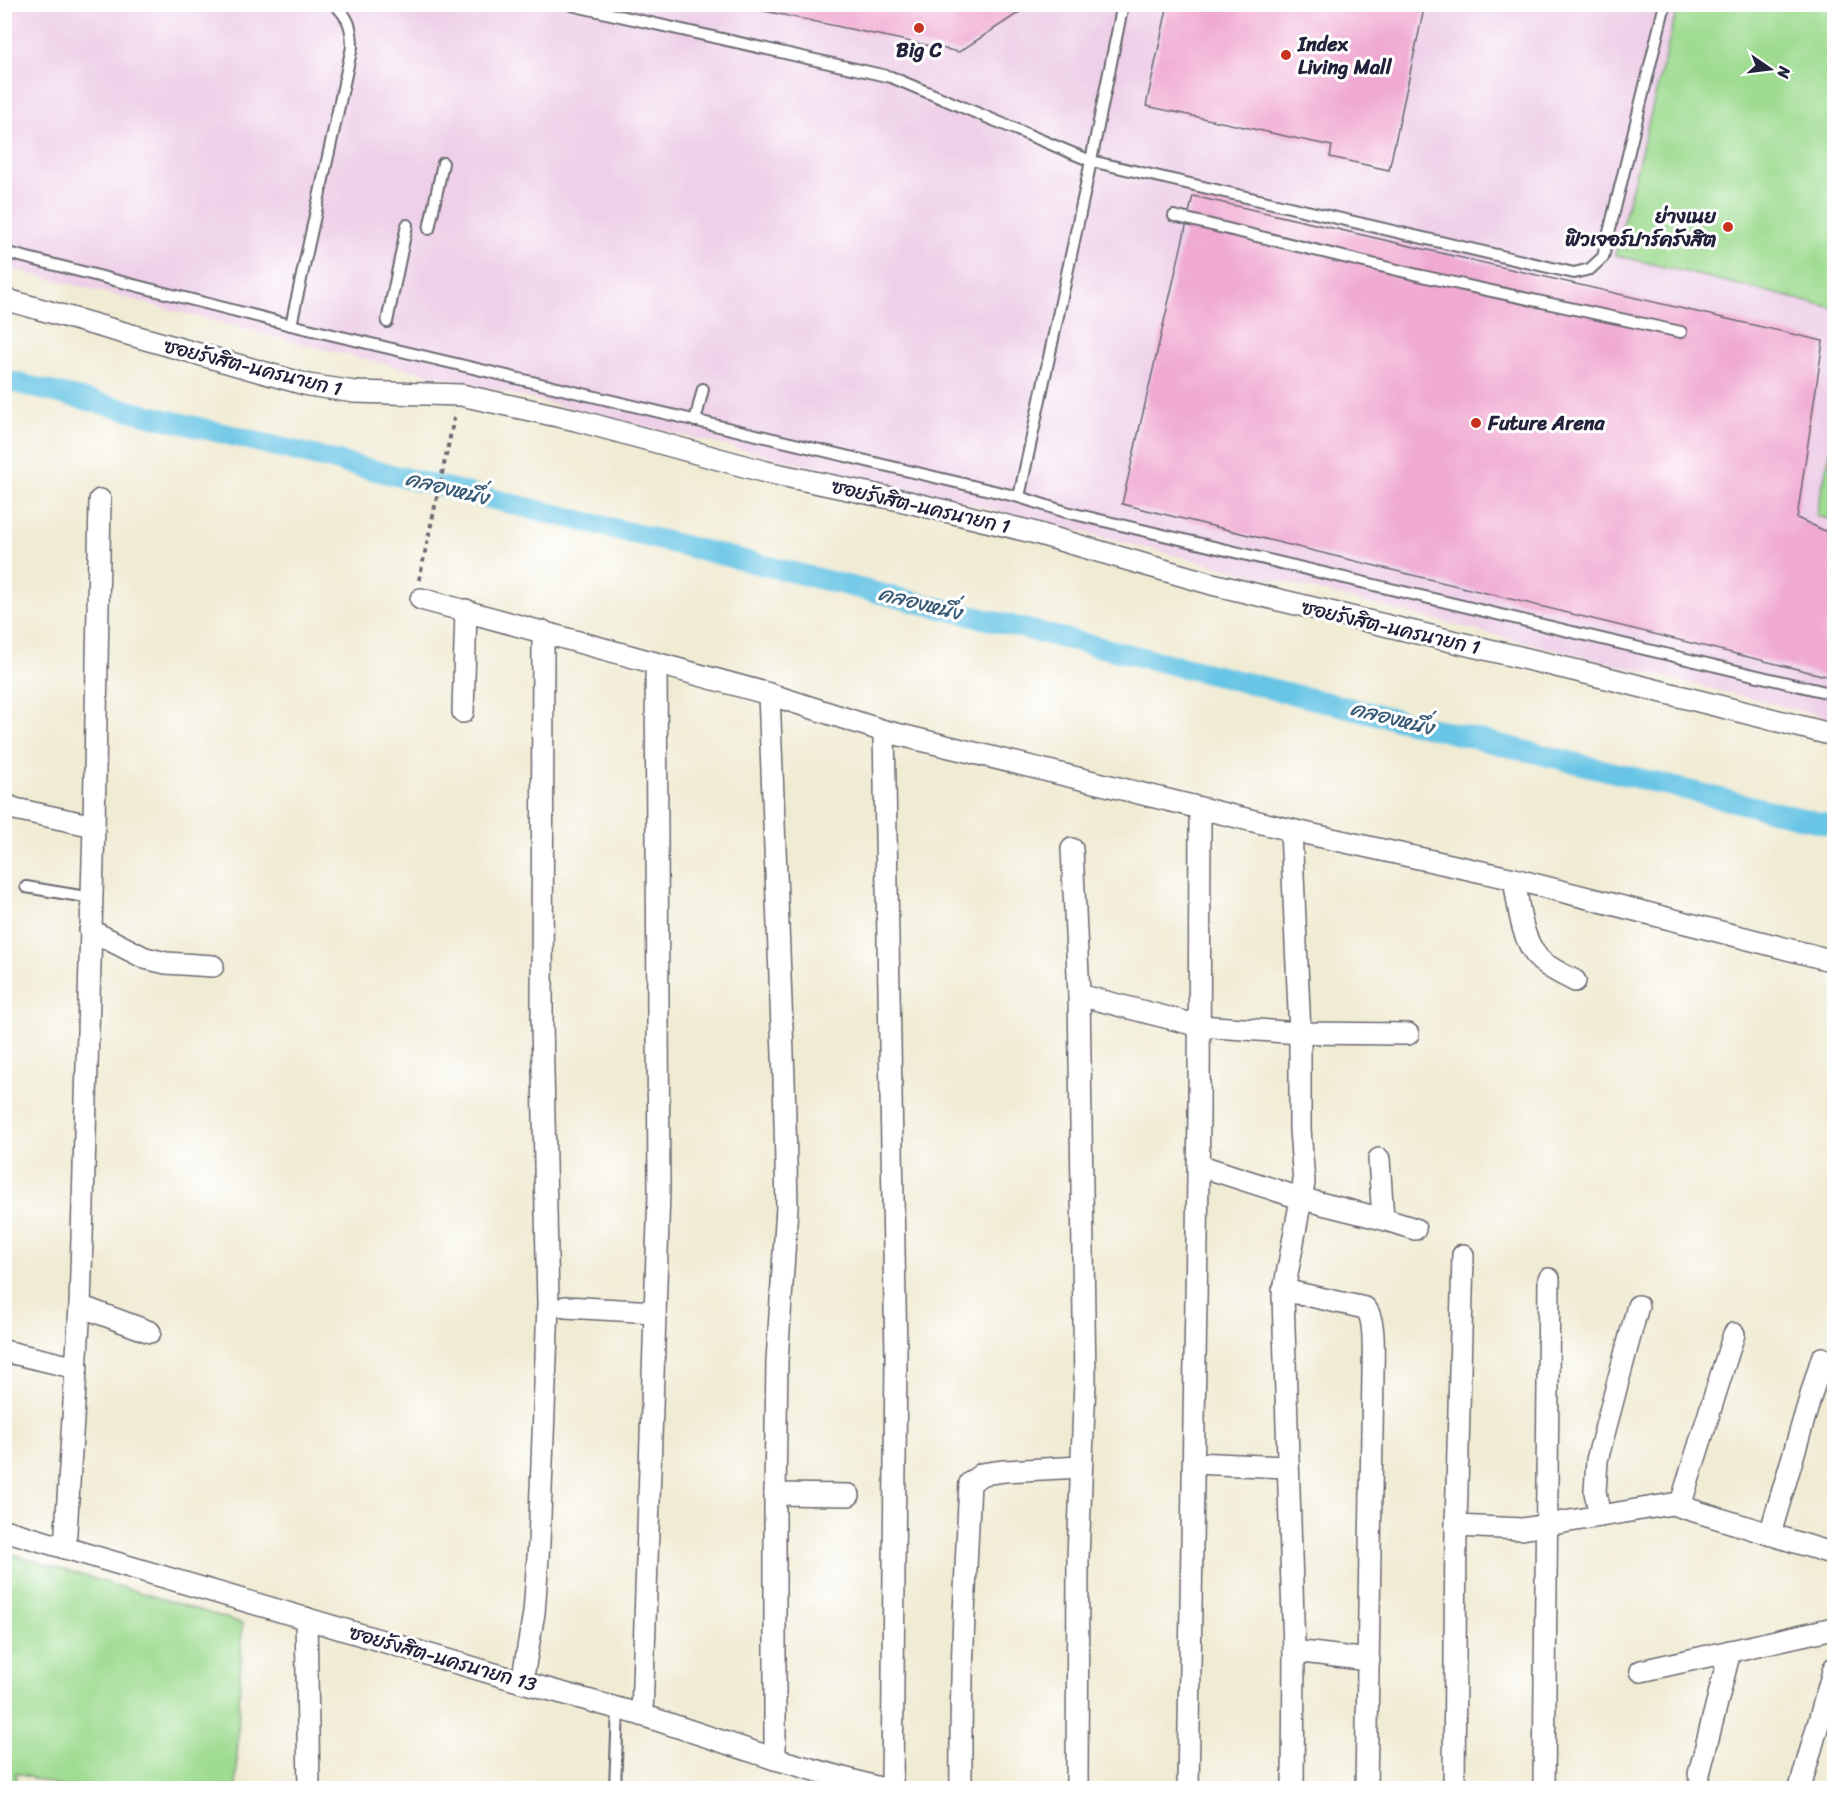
<svg xmlns="http://www.w3.org/2000/svg" width="1839" height="1793" font-family="Sriracha,'Playpen Sans Thai',sans-serif">
<style>
.built{fill:#eed0e8}
.green{fill:#9fdc91;stroke:#607f66;stroke-width:1.5}
.lines{fill:none;stroke-linecap:round;stroke-linejoin:round}
.canal{stroke:#67c5e5;stroke-width:21}
.building{fill:#f0aad2}
.lane-casing{stroke:#6a6870;stroke-width:14}
.street-casing{stroke:#6a6870;stroke-width:24}
.path{stroke:#6a6870;stroke-width:4;stroke-dasharray:4.5 4.5;stroke-linecap:butt}
.lane{stroke:#fff;stroke-width:10}
.street{stroke:#fff;stroke-width:21}
.poi-dot{fill:#c8321e;stroke:#fff;stroke-width:2}
.labels{text-anchor:middle;stroke-width:6;stroke-linejoin:round;paint-order:stroke}
.poi-label{font-size:20px;font-weight:bold;fill:#22223b;stroke:#fff;text-anchor:start}
.street-label{font-size:20px;fill:#22223b;stroke:#fff}
.water-label{font-size:21px;font-style:italic;fill:#3a5b76;stroke:#fff}
</style>
<rect width="100%" height="100%" fill="#fff"/>
<filter id="ink" filterUnits="userSpaceOnUse"><feTurbulence type="fractalNoise" baseFrequency=".0167" numOctaves="2"/><feDisplacementMap in="SourceGraphic" scale="12" xChannelSelector="R" yChannelSelector="G"/><feConvolveMatrix kernelMatrix="1 2 1 2 8 2 1 2 1" color-interpolation-filters="sRGB"/></filter>
<filter id="wash" filterUnits="userSpaceOnUse"><feTurbulence type="fractalNoise" baseFrequency=".008" numOctaves="4" result="noise"/><feDisplacementMap in="SourceGraphic" scale="24" xChannelSelector="R" yChannelSelector="G"/><feGaussianBlur stdDeviation="1.35" result="paint"/><feColorMatrix in="noise" values="0 0 0 0 0 0 0 0 0 0 0 0 0 0 0 0 0 1.4 0 .05"/><feComposite in="paint" operator="in"/></filter>
<g filter="url(#wash)">
<rect width="100%" height="100%" fill="#f0ebd3"/>
<!-- built -->
<path class="built" d="M4,5H1834V719L1001,512L290,341L5,267Z"/>
<!-- green -->
<g class="green">
<path d="M1678,5H1834V308L1615,255Z"/>
<path d="M1834,434V520L1816,516Z"/>
<path d="M5,1552L242,1623L236,1788H65L16,1773L15,1788H5Z"/>
</g>
<g class="lines">
<!-- canal -->
<path class="canal" d="M4,380L1834,826"/>
</g>
<g id="blocks">
<!-- building -->
<g class="building">
<path d="M731,4H1032L959,52Z"/>
<path d="M1168,4H1425L1389,170L1330,157L1332,146L1146,106Z"/>
<path d="M1193,196L1823,341L1797,518L1834,535V678L1122,504Z"/>
</g>
</g>
</g>
<g filter="url(#ink)">
<use href="#blocks" fill-opacity="0" stroke="#6a6870" stroke-width="1.5"/>
<g class="lines">
<defs>
<g id="lane">
<path d="M571,5L891,77L1091,161L1574,273L1590,269L1603,257L1665,4"/>
<path d="M1174,216L1422,276L1681,332"/>
<path d="M429,229L443,163"/>
<path d="M4,252L291,325L1019,497L1085,190L1123,4"/>
<path d="M387,322L407,225"/>
<path d="M291,325L352,47C352,28 349,17 334,4"/>
<path d="M695,421L703,389"/>
<path d="M1019,497L1066,512L1834,694"/>
<path d="M26,887L92,898"/>
<path d="M615,1788L618,1708"/>
</g>
<g id="street">
<path d="M4,299L308,385L355,392L461,395L576,420L766,472L900,500L1032,532L1212,584L1607,678L1834,735"/>
<path d="M421,599L769,694L884,731L1291,830L1514,879L1834,961"/>
<path d="M769,694L784,1079L787,1207L777,1361L775,1494V1759"/>
<path d="M463,712L466,610"/>
<path d="M884,731L896,1354L892,1788"/>
<path d="M4,804L15,809L94,826"/>
<path d="M1291,830L1300,1033V1129L1304,1183L1283,1296L1294,1651L1369,1660"/>
<path d="M1072,849L1079,995L1200,1026L1300,1033L1408,1034"/>
<path d="M1514,879C1519,905 1520,937 1539,959C1548,968 1564,975 1575,981"/>
<path d="M90,930L145,958L166,963L213,966"/>
<path d="M1379,1159L1383,1219"/>
<path d="M1198,1165L1303,1199L1383,1219L1415,1229"/>
<path d="M1283,1290L1365,1308C1376,1318 1373,1357 1373,1373L1366,1788"/>
<path d="M80,1306L150,1332"/>
<path d="M565,1307L655,1312"/>
<path d="M4,1351L77,1368"/>
<path d="M1194,1463L1287,1467"/>
<path d="M775,1494L849,1495"/>
<path d="M1680,1506L1734,1334"/>
<path d="M1600,1516L1595,1492L1597,1460L1638,1306"/>
<path d="M1456,1526L1522,1529L1672,1504L1834,1554"/>
<path d="M4,1530L522,1682L642,1715L775,1759L880,1788"/>
<path d="M1770,1534L1822,1358"/>
<path d="M65,1548L80,1306L94,826L100,500"/>
<path d="M306,1618L309,1788"/>
<path d="M1641,1671L1834,1628"/>
<path d="M522,1682L534,1613L539,1543L548,1304L542,1023L543,631"/>
<path d="M642,1715L659,1191L656,664"/>
<path d="M1699,1774L1730,1651"/>
<path d="M961,1788C960,1687 965,1585 970,1483L982,1474L1004,1471L1081,1467"/>
<path d="M1077,1788L1078,1558L1085,1381L1079,995"/>
<path d="M1188,1788L1199,1116L1200,809"/>
<path d="M1293,1788L1294,1651"/>
<path d="M1454,1788L1456,1526L1463,1255"/>
<path d="M1544,1788L1549,1279"/>
<path d="M1800,1788L1834,1668"/>
</g>
</defs>
<!-- lane casing -->
<use href="#lane" class="lane-casing"/>
<!-- street casing -->
<use href="#street" class="street-casing"/>
<!-- path -->
<path class="path" d="M419,580L455,414"/>
<!-- lane -->
<use href="#lane" class="lane"/>
<!-- street -->
<use href="#street" class="street"/>
</g>
</g>
<!-- markers -->
<g class="poi-dot">
<circle cx="919" cy="28" r="6"/>
<circle cx="1286" cy="55" r="6"/>
<circle cx="1728" cy="227" r="6"/>
<circle cx="1476" cy="423" r="6"/>
</g>
<g class="labels">
<!-- poi labels -->
<g class="poi-label">
<text x="1298" y="51">Index<tspan x="1298" dy="23">Living Mall</tspan></text>
<text x="919" y="57" text-anchor="middle">Big C</text>
<text x="1716" y="223" text-anchor="end">ย่างเนย<tspan x="1716" dy="23">ฟิวเจอร์ปาร์ครังสิต</tspan></text>
<text x="1488" y="430">Future Arena</text>
</g>
<!-- street labels -->
<g class="street-label">
<text transform="translate(253 367) rotate(14)" y="7">ซอยรังสิต-นครนายก 1</text>
<text transform="translate(921 506) rotate(13)" y="7">ซอยรังสิต-นครนายก 1</text>
<text transform="translate(1391 627) rotate(13)" y="7">ซอยรังสิต-นครนายก 1</text>
<text transform="translate(443 1658) rotate(16)" y="7">ซอยรังสิต-นครนายก 13</text>
</g>
<!-- water labels -->
<g class="water-label">
<text transform="translate(447 488) rotate(14)" y="7">คลองหนึ่ง</text>
<text transform="translate(920 603) rotate(14)" y="7">คลองหนึ่ง</text>
<text transform="translate(1392 718) rotate(14)" y="7">คลองหนึ่ง</text>
</g>
</g>
<!-- margin -->
<rect width="1839" height="1793" fill="none" stroke="#fff" stroke-width="24"/>
<!-- north arrow -->
<g transform="translate(1770 69) rotate(104)" stroke="#ffffff" stroke-width="4.5" paint-order="stroke">
<path d="M0-4.5L10 22L0 15L-10 22Z" fill="#22223b"/>
<text y="-9" font-size="16" font-weight="bold" text-anchor="middle" fill="#22223b">N</text>
</g>
</svg>
